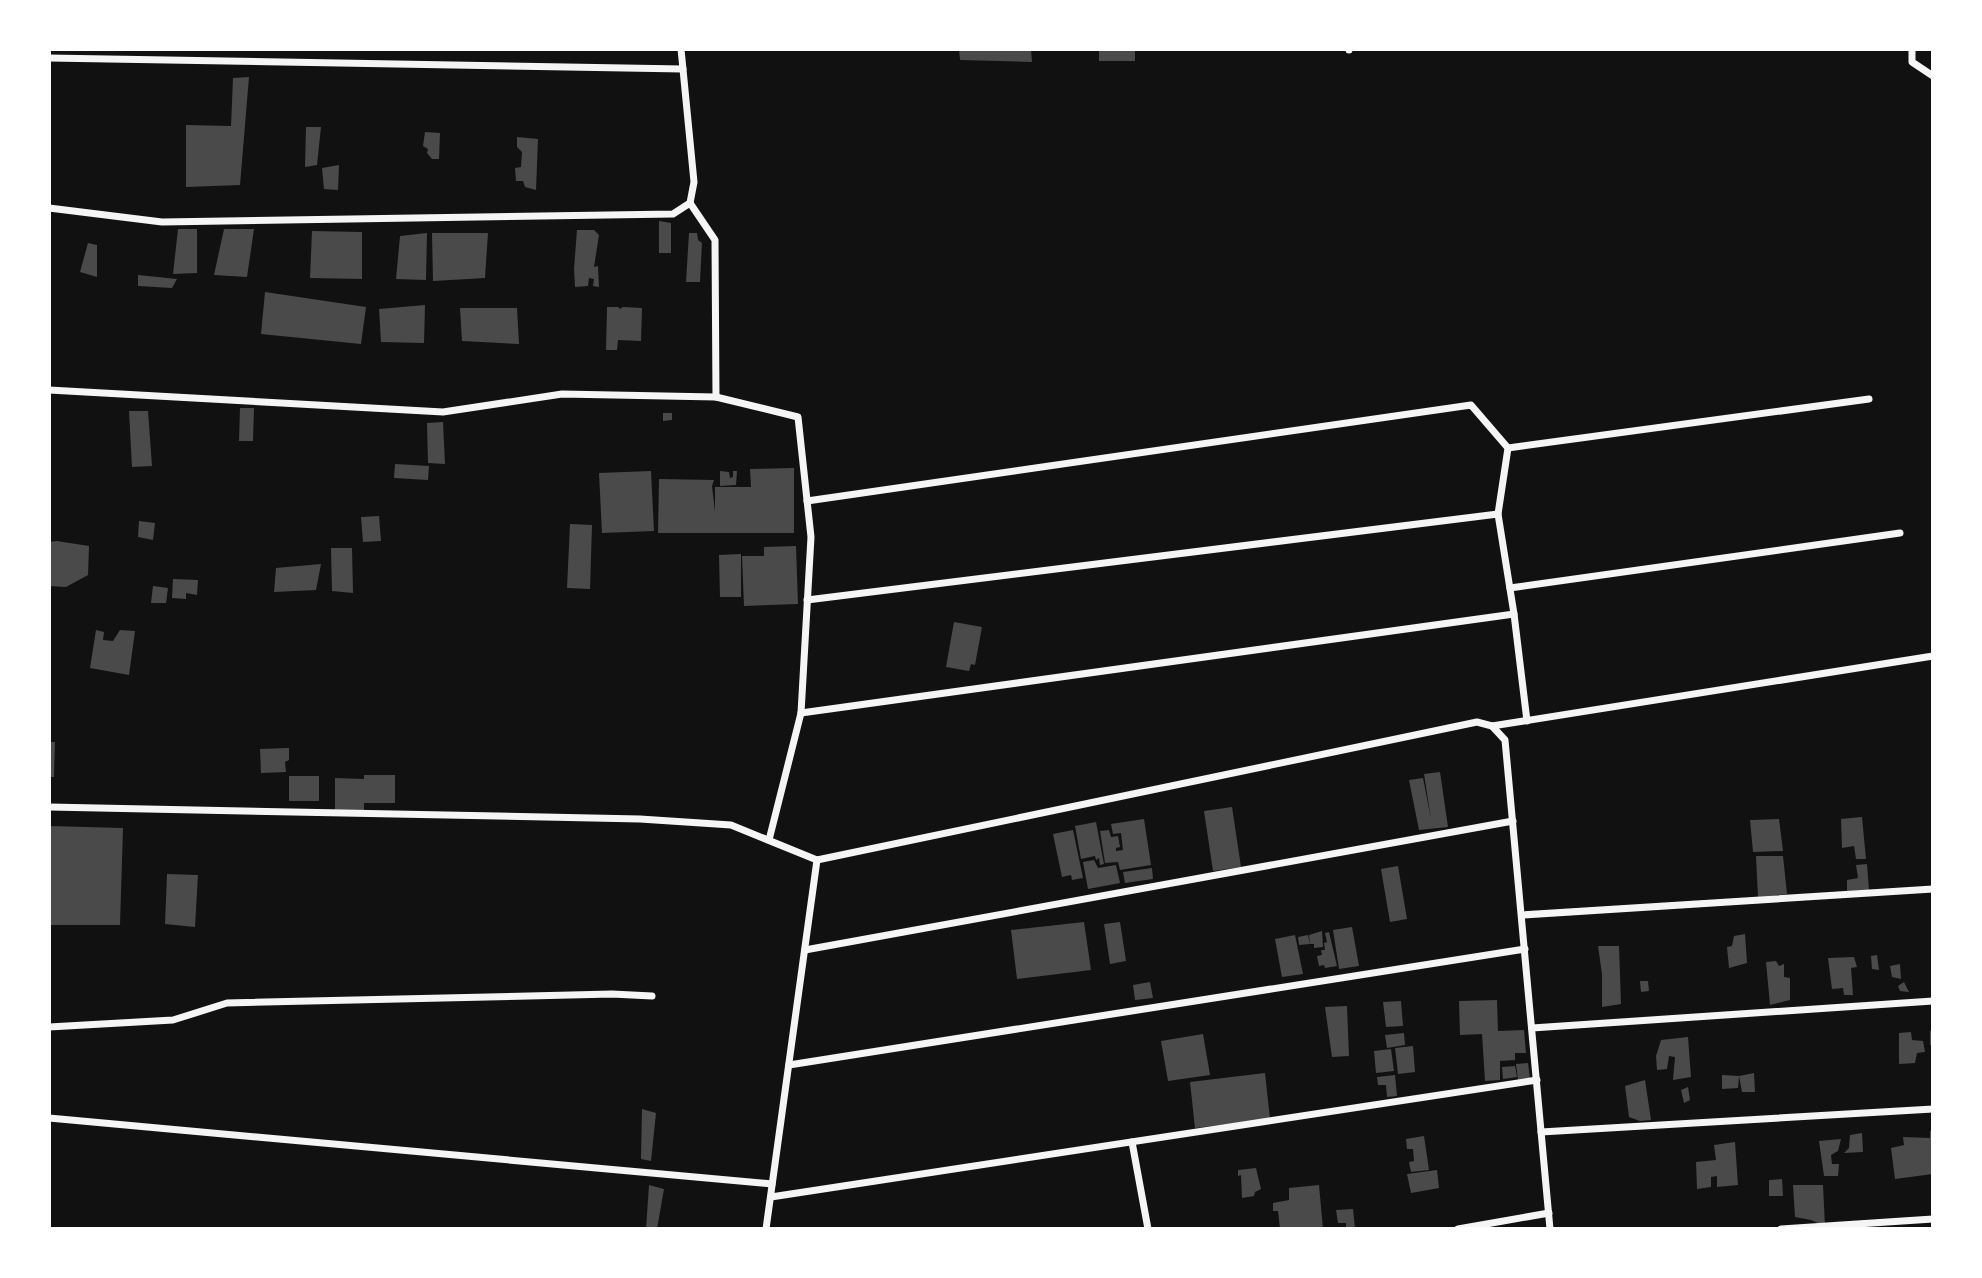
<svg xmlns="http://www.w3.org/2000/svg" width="1982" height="1278" font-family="Jost,sans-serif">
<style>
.building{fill:#4a4a4a}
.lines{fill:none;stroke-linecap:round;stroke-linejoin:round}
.minor{stroke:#f5f5f5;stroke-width:7}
</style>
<rect width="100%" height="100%" fill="#111"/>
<!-- building -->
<g class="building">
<path d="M959,49H1031L1032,62L960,60Z"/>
<rect x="1099" y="49" width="36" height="12"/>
<path d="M249,77L240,185L186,187V125L231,126L233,78Z"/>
<path d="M306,127H321L317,165L305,167Z"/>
<path d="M425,132L440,133L439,159H432L427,153L428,149L423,146Z"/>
<path d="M517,137L538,139L536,190L525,187L523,181H516L515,168L521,167L522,152L517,147Z"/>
<path d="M339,165L338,190L324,189L322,168Z"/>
<path d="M659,221L671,223V253H659Z"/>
<path d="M178,229H197V273L173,274Z"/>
<path d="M224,229H254L247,277L214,275Z"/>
<path d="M577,230H594L599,235L594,267L598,266L599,287L593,286L594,279L589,278L588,286L575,287L574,269Z"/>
<path d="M312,231L362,232V279L310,278Z"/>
<path d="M427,233L426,280L396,279L400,236Z"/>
<path d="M432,233H488L485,278L433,281Z"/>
<path d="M689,233H697L698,240L702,243L700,282H686Z"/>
<path d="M88,243L97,245V277L80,272Z"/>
<path d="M138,275L177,279L172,288L138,286Z"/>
<path d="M265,292L366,307L361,344L261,334Z"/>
<path d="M425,305L424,343L381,342L379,309Z"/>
<path d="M607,307H618L620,309L623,307L642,308L641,341L618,340L617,350H606Z"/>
<path d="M460,308H517L519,344L462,341Z"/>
<path d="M240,408H254L253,441H239Z"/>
<path d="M129,411H148L152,466L132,467Z"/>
<path d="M663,413H672V420L663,421Z"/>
<path d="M443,422L445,464L428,463L427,423Z"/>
<path d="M395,464L429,466L428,480L394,478Z"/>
<path d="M794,468V533H658L659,479L714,480L712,486L715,512V487H751L750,469Z"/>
<path d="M651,471L654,531L602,533L599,473Z"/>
<path d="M720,471L729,472L730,478L733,477V471H737L736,485L720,486Z"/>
<path d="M379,516L381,541L363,542L361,517Z"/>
<path d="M139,521L155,523L153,540L138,537Z"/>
<path d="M570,524L592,525L590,589L567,588Z"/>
<path d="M57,541L89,546L88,575L66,587L49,586V542Z"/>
<path d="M796,546L798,604L744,606L742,556H764V547Z"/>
<path d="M331,548H352L353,593L332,591Z"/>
<path d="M741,554V597H720L719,555Z"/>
<path d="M321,564L316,590L274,592L276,568Z"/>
<path d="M173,579L198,580L197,595L186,593V599L172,598Z"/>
<path d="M153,586L168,588L166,603H151Z"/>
<path d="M954,622L982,627L975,665L971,664L969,671L946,667Z"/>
<path d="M96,630L104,632L103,640L113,641L120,630L135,631L129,675L90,668Z"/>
<path d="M49,742H55L54,777H49Z"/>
<path d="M289,748V760L285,762L286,772L261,773L260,749Z"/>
<path d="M1440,772L1448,827L1419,830L1409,780L1423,778L1431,819L1424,774Z"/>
<path d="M364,775H395V803H364V811L335,810V778L364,779Z"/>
<rect x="289" y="776" width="30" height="25"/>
<path d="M1232,807L1241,867L1213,871L1204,811Z"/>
<path d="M1862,817L1866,859H1856L1854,846L1842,848L1841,819Z"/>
<path d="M1144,819L1151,865L1120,870L1118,862L1105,863L1100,831L1109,830L1111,837L1118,836L1120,847L1116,848V851L1123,850L1121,833L1113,834L1111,824Z"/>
<path d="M1779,819L1783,851L1753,852L1750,820Z"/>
<path d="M1096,822L1104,864L1100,865L1099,858L1096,860L1095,856L1081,859L1075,826Z"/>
<path d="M49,826L123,828L120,925H49Z"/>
<path d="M1073,830L1083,878L1072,880L1071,875L1062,877L1053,834Z"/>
<path d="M1756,856H1783L1787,894L1758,897Z"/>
<path d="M1094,860L1098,868L1116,865L1120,883L1088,889L1083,862Z"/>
<path d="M1867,864L1869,890L1847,891V880L1858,878L1856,865Z"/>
<path d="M1398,866L1407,919L1390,922L1381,869Z"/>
<path d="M1152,868L1153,879L1125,883L1123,872Z"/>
<path d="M167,874L198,875L195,927L165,924Z"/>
<path d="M1084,922L1091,970L1017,979L1011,930Z"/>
<path d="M1120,922L1126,961L1110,964L1104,924Z"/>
<path d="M1352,927L1359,966L1339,969L1333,930Z"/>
<path d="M1322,931L1323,947L1314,948V944H1310L1309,935Z"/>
<path d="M1329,932L1337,966L1325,968L1324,965L1319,966L1317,956L1322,955L1321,950H1325L1324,943L1327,942L1325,933Z"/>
<path d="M1745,934L1747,963L1729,968L1727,947L1732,946L1734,936Z"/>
<path d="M1295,935L1303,974L1282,977L1275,939Z"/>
<path d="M1308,935L1310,944L1299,945L1298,937Z"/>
<path d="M1598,946H1619L1621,1004L1602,1007V974Z"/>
<path d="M1877,955L1879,970L1872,969L1871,956Z"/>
<path d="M1854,957L1857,967L1851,968L1853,995H1844L1843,988L1832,989L1828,958Z"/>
<path d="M1776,961L1779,966L1784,964V977L1790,978V1000L1770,1005L1766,962Z"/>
<path d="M1900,964L1901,979L1892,977L1890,966Z"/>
<path d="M1640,981H1648L1649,991L1641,992Z"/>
<path d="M1150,982L1153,998L1135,1000L1133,985Z"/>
<path d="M1904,982L1909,992L1900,991L1898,986Z"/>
<path d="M1497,1000L1498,1031L1524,1030L1526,1053H1515V1060L1500,1061V1080L1485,1081L1482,1034L1460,1035L1459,1001Z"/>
<path d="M1401,1001L1403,1026L1386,1027L1383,1002Z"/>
<path d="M1347,1006L1349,1056L1332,1057L1325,1007Z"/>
<path d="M1933,1030V1045H1930V1031Z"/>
<path d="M1911,1032L1912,1040L1923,1041L1925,1052L1917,1053L1915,1063L1899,1064V1033Z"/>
<path d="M1404,1033L1405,1045L1387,1048L1385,1035Z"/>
<path d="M1203,1034L1210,1075L1168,1081L1161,1041Z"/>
<path d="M1688,1037L1691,1077L1673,1080L1675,1057L1669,1056L1667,1069L1657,1070L1656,1056L1661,1040Z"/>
<path d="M1413,1046L1415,1072L1398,1074L1395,1048Z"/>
<path d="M1391,1049L1394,1071L1376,1073L1374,1051Z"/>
<path d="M1528,1063L1530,1079L1518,1080L1516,1064Z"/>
<path d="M1515,1066L1517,1077L1503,1079L1502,1067Z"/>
<path d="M1265,1073L1270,1119L1195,1128L1190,1082Z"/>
<path d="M1754,1073L1755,1092H1742L1739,1076Z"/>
<path d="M1395,1075L1397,1096L1387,1097L1386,1085H1378L1377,1077Z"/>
<path d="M1722,1075L1739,1076L1738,1088L1722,1089Z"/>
<path d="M1645,1080L1651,1120L1640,1121L1629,1117L1625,1086Z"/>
<path d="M1688,1087L1690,1100L1684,1103L1681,1090Z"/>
<path d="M642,1109L656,1113L651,1161L641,1159Z"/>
<path d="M1933,1130V1174L1895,1179L1891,1148L1904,1145L1903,1137L1930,1138V1131Z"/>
<path d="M1862,1133L1863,1152L1844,1153L1849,1148L1850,1135Z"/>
<path d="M1424,1136L1429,1170L1411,1172L1409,1162L1414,1161L1413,1149H1407L1406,1139Z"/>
<path d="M1841,1139L1838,1151L1831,1155L1832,1164H1839L1838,1176H1824L1819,1141Z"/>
<path d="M1735,1142L1738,1185L1717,1187V1176L1711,1177V1187L1697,1189L1696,1162L1716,1160L1714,1145Z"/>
<path d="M1256,1168L1261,1189L1255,1192L1254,1196L1242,1198L1241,1175L1238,1176V1170Z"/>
<path d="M1437,1170L1439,1188L1411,1193L1407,1174Z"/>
<path d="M1782,1179L1783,1196H1769V1180Z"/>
<path d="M649,1185L664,1189L657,1229H646Z"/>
<path d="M1319,1185L1323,1229H1280L1278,1211H1273V1203L1289,1200V1188Z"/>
<path d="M1793,1185H1823L1825,1226L1811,1220L1795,1217Z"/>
<path d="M1353,1209L1355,1229H1346V1223H1338L1336,1210Z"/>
</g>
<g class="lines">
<!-- minor -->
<g class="minor">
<path d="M1349,49V50"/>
<path d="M1912,49V62L1933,76"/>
<path d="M49,58L683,69"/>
<path d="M690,203L715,240L716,397"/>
<path d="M49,208L162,222L673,214L690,203L694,182L681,49"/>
<path d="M49,390L443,412L562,394L716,397L798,417L811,537L801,713L769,840"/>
<path d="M1508,448L1869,399"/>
<path d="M807,501L1471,405L1508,448L1498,514L1514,614L1527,721"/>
<path d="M1510,588L1900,533"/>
<path d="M807,600L1498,514"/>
<path d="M801,713L1514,614"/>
<path d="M1492,726L1505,740L1550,1229"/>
<path d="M49,807L640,819L731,825L817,860L1477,722L1492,726L1933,656"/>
<path d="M1522,915L1933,889"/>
<path d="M805,950L1513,821"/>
<path d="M49,1027L173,1020L227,1003L612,994L652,996"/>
<path d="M1532,1028L1933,1001"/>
<path d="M789,1065L1525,949"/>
<path d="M49,1118L772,1184"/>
<path d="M1541,1132L1933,1109"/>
<path d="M1132,1142L1148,1229"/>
<path d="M771,1197L1537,1080"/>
<path d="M766,1229L817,860"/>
<path d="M1458,1229L1549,1213"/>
<path d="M1781,1229L1933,1219"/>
</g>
</g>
<!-- border -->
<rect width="1982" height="1278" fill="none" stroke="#ffffff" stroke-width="102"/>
</svg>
